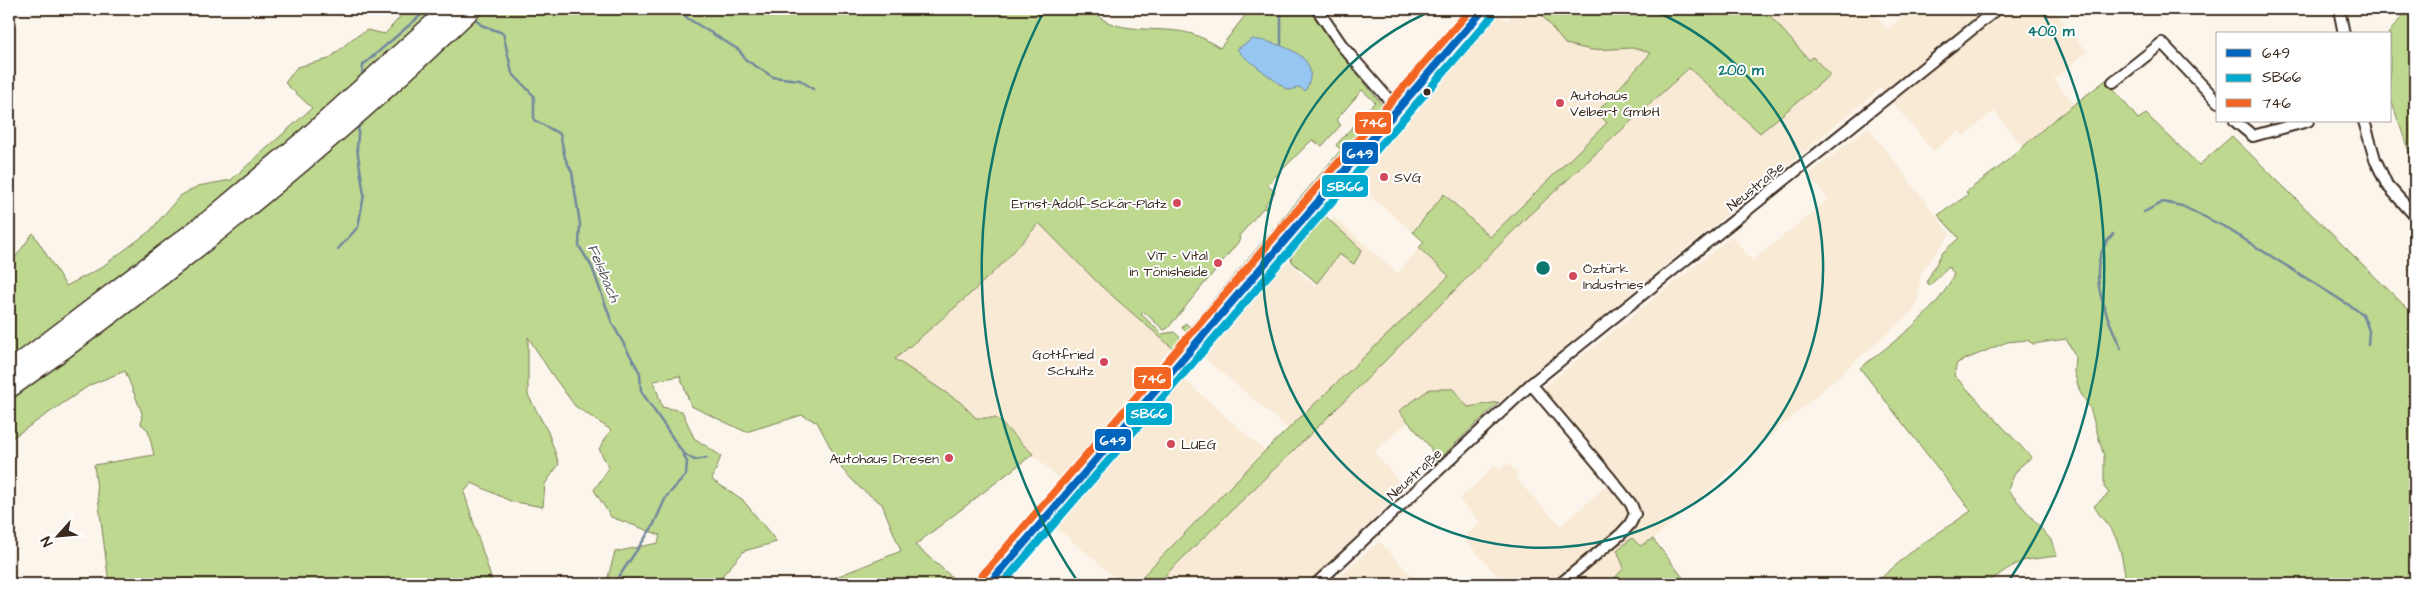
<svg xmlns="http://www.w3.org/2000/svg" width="2424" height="593" font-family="'Architects Daughter',sans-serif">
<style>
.built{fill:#f8ead5}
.green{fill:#bed890;stroke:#7c8157}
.water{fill:#97c6f2;stroke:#72889d}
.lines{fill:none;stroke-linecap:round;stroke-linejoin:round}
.stream{stroke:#72889d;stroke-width:2.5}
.street-casing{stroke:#3b2a1e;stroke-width:14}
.secondary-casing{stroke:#3b2a1e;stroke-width:18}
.highway-casing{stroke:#3b2a1e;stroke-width:21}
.street{stroke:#fff;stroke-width:10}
.secondary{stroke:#fff;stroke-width:14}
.highway{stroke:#fff;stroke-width:18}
.bus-1-casing{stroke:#fff;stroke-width:11}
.bus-2-casing{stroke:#fff;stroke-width:11}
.bus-3-casing{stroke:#fff;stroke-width:11}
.bus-1{stroke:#0065bd;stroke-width:8}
.bus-2{stroke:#00a9ce;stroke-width:8}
.bus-3{stroke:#f26522;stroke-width:8}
.ring{fill:none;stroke:#0f766e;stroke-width:2.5}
.bus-dot{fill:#3b2a1e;stroke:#fff;stroke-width:2}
.poi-dot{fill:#d1495b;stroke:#fff;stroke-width:2}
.labels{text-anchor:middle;stroke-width:4;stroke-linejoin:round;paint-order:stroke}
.poi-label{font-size:14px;fill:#3b2a1e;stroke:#fff;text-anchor:start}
.street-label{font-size:14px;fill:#3b2a1e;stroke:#fff}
.water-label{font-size:15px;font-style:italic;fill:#57595e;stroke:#fff}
.centre{fill:#0f766e;stroke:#fff;stroke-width:2.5}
.ring-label{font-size:15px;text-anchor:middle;font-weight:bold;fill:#0f766e;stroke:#fff;stroke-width:4;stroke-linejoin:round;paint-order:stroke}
.line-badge{stroke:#fff;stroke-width:2}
.badge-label{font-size:14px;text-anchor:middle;font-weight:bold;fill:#fff}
</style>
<rect width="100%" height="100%" fill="#fcf5ec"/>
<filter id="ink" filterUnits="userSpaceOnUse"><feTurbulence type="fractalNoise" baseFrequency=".02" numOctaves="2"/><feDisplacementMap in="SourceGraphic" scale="10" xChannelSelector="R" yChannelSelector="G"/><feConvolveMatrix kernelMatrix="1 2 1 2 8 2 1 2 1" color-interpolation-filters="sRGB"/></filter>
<g filter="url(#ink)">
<!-- built -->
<g class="built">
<path d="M1517,9H1537L1591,50L1633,48L1652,53L1597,112L1608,123L1489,237L1445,194L1413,232L1370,196L1347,185L1386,142L1496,12L1507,21Z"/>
<path d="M1764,9H1870L1887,29L1912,9H2053L2087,52L2054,79L2075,105L2022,146L1994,111L1964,136L1959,131L1933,151L1881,88L1499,402L1468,407L1453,389L1399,411L1408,422L1374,452L1405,488L1308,584H1156L1368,378L1528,216L1689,68L1830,75L1814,57L1810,60L1803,53Z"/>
<path d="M1868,127L1950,234L1921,273L1917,302L1914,310L1653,539L1640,546L1617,550L1624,568L1609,584H1510L1502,575L1499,577L1463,538L1481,523L1459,500L1495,465L1500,471L1507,463L1518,473L1515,478L1561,526L1608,484L1533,396L1732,236L1752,261L1828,200L1808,175Z"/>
<path d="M1333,217L1398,273L1419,248L1450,276L1288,429L1200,354L1284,257L1314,286L1339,254L1354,263L1342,233L1343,232L1331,220Z"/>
<path d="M1039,223L1101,286L1191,364L1180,376L1265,451L1135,584H1123L1053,525L1077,497L1033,454L914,545L894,359L982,283L1020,246Z"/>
<path d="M1379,541L1419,584H1332Z"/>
</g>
<!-- green -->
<g class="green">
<path d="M407,9H1091C1114,38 1160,24 1192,34C1202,37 1212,43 1220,48L1250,9H1308L1382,105L1359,130L1343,157L1190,335L1182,328L1185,323L1190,327L1341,150L1336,145L1375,102L1362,90L1336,120L1341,125L1322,146L1312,140L1267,185L1275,192L1265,205L1267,206L1265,209L1263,208L1239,236L1240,240L1168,328L1164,330L1144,312L1141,314L1162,334L1174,332L1185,342L1176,351L1101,286L1039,223C997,274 945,316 895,359L960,402L976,418H996L1033,454L915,545L960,584H839L836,577L901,551L882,504L860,488L842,469L817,422L802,415L746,432L691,406L680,376L654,381L662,407L682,411L694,438L721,456L712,480L742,499L777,542L744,551L715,584H606L615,552L658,543L660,535L611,517L594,490L609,468L599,449L611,430L575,406L551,373L528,337V395L548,432L559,464L545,484L543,507L510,501L472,483L464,492L493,584H109L94,465L154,455L148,430L141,424L142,413L125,371L90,385L9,440V266L33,233L66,286L99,269L150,231L180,196L198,186L231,180L312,108L285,83L297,67L329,59L352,39L367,30L385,34Z"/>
<path d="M1537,9H1764L1803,53L1809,60L1813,57L1830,75L1760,133L1689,68L1528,216L1368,378L1156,584H1135L1265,451L1449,276L1419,248L1424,242L1413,232L1444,194L1490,237L1607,123L1597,112L1651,53L1633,48L1591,50L1565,44Z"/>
<path d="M2408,9H2415V152L2410,155L2390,97V34H2388Z"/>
<path d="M2106,80L2138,119L2146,114L2199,165L2232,136L2415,316V584H2127C2123,568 2122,545 2112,531C2106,522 2100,517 2094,506L2109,493L2104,487V456L2090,408L2080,392L2074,372L2075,355L2066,339L2033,344L2027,340L2007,342L1957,363L1954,375L2032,458C2018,465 2013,476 2008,490L2051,540L2057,556L2025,560L2007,569L1986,584H1874L1916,548L1971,511L1860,368C1891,344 1939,311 1954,274L1949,267L1929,286L1927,281L1942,253L1959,238L1938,215L1968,195L1966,192L2001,166L2050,123Z"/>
<path d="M1323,214L1362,250L1354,264L1339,254L1317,283L1292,262L1291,257Z"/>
<path d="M1430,389H1453L1468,407L1499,402L1436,462L1430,447L1399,411Z"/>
<path d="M1632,538L1640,546L1653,539L1688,584H1609L1624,568L1617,550Z"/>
</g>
<!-- water -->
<path class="water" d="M1253,39C1280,43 1326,56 1305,91L1299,87L1291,90L1286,89L1243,56L1237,49Z"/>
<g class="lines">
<!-- stream -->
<g class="stream">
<path d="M680,9L687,18L739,50L746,60L773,77L800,80L813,89"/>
<path d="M1281,9V44"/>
<path d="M473,15L481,25L503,33L512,73L534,96V120L560,134L565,158L572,172L580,224L579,246L592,267L612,323L640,373L641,391L683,453L694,460L707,458"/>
<path d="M362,79L363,65L428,9"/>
<path d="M2144,212L2163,202L2182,206L2223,226L2363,314L2369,331L2368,345"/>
<path d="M2113,234C2082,267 2106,314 2121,349"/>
<path d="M338,249L358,227L364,195L357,148L359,122"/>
<path d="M614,584L653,526L666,497L686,475L687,462L683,454"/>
</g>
<defs>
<g id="street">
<path d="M1317,9L1343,47L1398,110"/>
<path d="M2339,9L2344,34"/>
<path d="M2113,82L2162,43L2218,102"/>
<path d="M2235,121L2253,136L2308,121"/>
<path d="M2364,121L2375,159L2387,185L2415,216"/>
<path d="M1531,384L1611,479L1631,504L1635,514L1630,524L1621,534L1560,584"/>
<path d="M1316,584L1531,384L1997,9"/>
</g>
<path id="secondary" d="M989,584L1484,9"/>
<g id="highway">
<path d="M9,371L211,218L306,138L449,9"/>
<path d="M9,389C172,273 328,148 472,9"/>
</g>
</defs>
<!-- street casing -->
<use href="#street" class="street-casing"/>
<!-- secondary casing -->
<use href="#secondary" class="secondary-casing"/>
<!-- highway casing -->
<use href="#highway" class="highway-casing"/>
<!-- street -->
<use href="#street" class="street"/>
<!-- secondary -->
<use href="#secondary" class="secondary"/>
<!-- highway -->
<use href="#highway" class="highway"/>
<defs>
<path id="bus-1" d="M989,584L1484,9"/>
<path id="bus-2" d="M1002,584L1492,16"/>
<path id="bus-3" d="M981,577L1471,9"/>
</defs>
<!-- bus-1 casing -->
<use href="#bus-1" class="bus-1-casing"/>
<!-- bus-2 casing -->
<use href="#bus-2" class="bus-2-casing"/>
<!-- bus-3 casing -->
<use href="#bus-3" class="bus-3-casing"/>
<!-- bus-1 -->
<use href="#bus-1" class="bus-1"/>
<!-- bus-2 -->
<use href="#bus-2" class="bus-2"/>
<!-- bus-3 -->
<use href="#bus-3" class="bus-3"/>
</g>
</g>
<!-- distance rings -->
<g class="ring">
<path d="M1650 9A280 280 0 1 1 1436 9"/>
<path d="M1078 582A561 561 0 0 1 1045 9M2041 9A561 561 0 0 1 2008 582"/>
</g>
<!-- markers -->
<circle class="bus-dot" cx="1427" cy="92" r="4.5"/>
<g class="poi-dot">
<circle cx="1560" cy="103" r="5"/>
<circle cx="1384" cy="177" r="5"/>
<circle cx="1177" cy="203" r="5"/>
<circle cx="1218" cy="263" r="5"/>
<circle cx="1573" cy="276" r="5"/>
<circle cx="1104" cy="362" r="5"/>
<circle cx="1171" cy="444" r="5"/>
<circle cx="949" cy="458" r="5"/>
</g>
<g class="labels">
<!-- poi labels -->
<g class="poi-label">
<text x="1570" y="100">Autohaus<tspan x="1570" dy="16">Velbert GmbH</tspan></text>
<text x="1394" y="182">SVG</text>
<text x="1167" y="208" text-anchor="end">Ernst-Adolf-Sckär-Platz</text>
<text x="1208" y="260" text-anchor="end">ViT - Vital<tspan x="1208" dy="16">in Tönisheide</tspan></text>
<text x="1583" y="273">Öztürk<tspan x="1583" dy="16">Industries</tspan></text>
<text x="1094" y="359" text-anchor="end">Gottfried<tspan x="1094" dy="16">Schultz</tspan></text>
<text x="1181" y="449">LUEG</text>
<text x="939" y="463" text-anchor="end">Autohaus Dresen</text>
</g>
<!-- street labels -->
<g class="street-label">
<text transform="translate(1755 186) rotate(-39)" y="5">Neustraße</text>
<text transform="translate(1414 474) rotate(-43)" y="5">Neustraße</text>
</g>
<!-- water labels -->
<g class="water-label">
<text transform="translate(604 273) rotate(67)" y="5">Felsbach</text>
</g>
</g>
<circle cx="1543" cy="268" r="8" class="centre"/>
<g class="ring-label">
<text x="2051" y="36">400 m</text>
<text x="1741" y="75">200 m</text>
</g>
<g class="line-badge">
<rect x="1354" y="111" width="38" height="24" rx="5" fill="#f26522"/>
<rect x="1341" y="141" width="38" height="24" rx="5" fill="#0065bd"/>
<rect x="1321" y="174" width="48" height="24" rx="5" fill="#00a9ce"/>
<rect x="1133" y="366" width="39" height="24" rx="5" fill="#f26522"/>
<rect x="1125" y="402" width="48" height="24" rx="5" fill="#00a9ce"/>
<rect x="1094" y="428" width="38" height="24" rx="5" fill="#0065bd"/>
</g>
<g class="badge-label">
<text x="1373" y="127">746</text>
<text x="1360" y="158">649</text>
<text x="1345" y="191">SB66</text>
<text x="1152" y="383">746</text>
<text x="1149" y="418">SB66</text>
<text x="1113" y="445">649</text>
</g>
<!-- margin -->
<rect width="2424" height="593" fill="none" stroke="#fff" stroke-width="30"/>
<rect x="15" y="15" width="2394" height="563" fill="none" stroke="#3b2a1e" stroke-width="2" filter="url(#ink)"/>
<!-- legend -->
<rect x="2216" y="32" width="175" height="90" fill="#ffffff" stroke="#b1aaa5"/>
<rect x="2226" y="49" width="25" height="8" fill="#0065bd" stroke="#b1aaa5"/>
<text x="2262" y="58" font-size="15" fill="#3b2a1e">649</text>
<rect x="2226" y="74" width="25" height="8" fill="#00a9ce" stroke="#b1aaa5"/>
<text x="2262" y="82" font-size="15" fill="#3b2a1e">SB66</text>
<rect x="2226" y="99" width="25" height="8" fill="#f26522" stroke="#b1aaa5"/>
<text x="2262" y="108" font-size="15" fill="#3b2a1e">746</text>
<!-- north arrow -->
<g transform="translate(58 536) rotate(243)" stroke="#ffffff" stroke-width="4" paint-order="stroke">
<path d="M0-4L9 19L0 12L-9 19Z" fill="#3b2a1e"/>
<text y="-8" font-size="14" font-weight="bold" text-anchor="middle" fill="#3b2a1e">N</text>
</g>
</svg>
